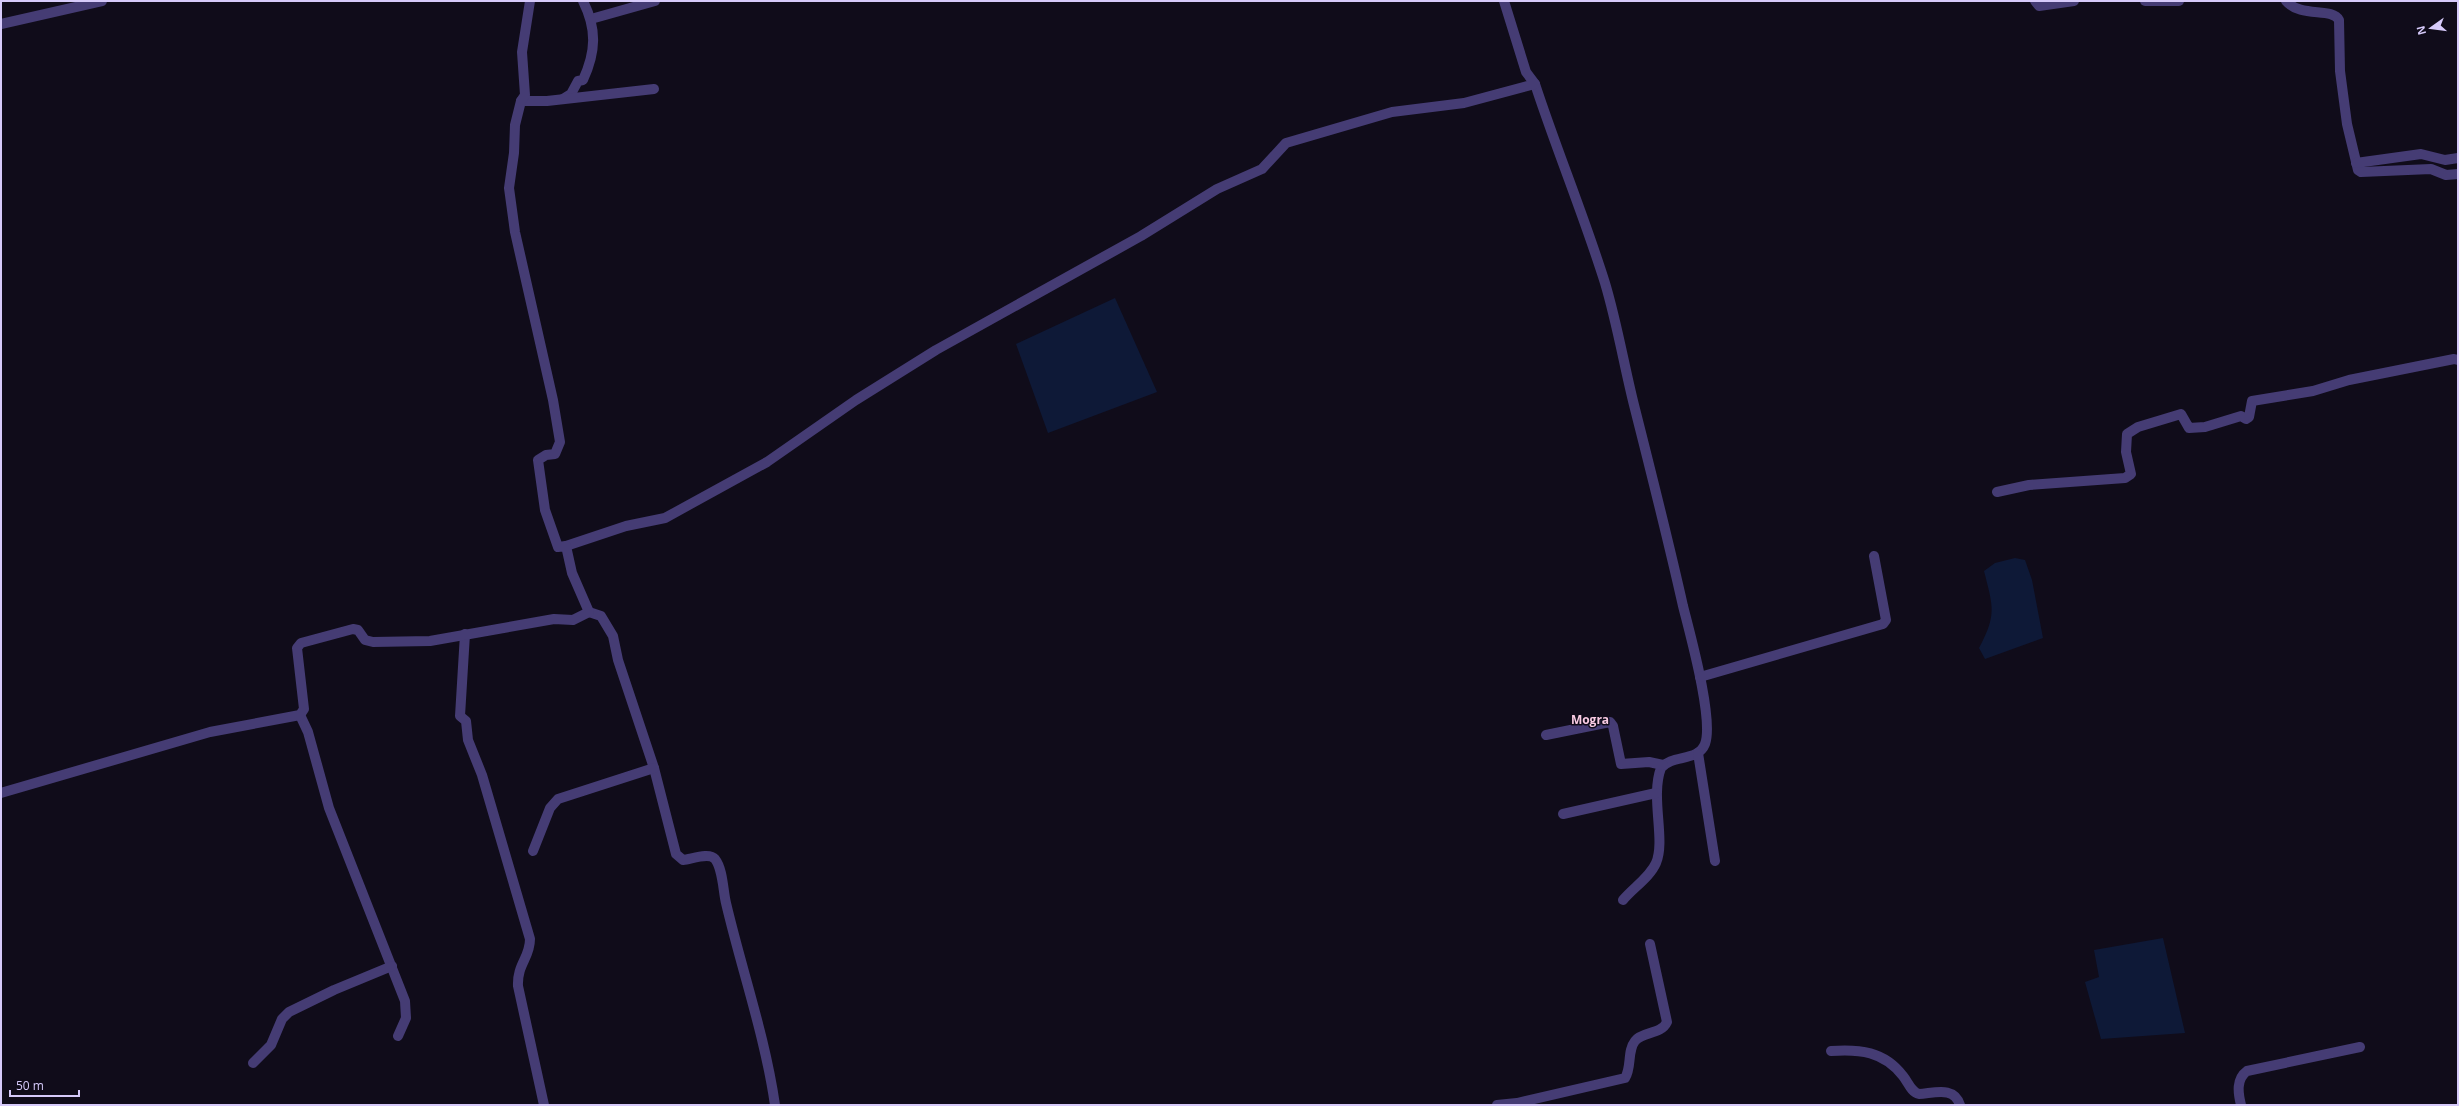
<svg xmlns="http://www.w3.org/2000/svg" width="2459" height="1106" font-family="'Open Sans',sans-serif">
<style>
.water{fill:#0e1937}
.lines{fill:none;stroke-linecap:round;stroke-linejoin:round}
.street{stroke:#453c74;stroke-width:10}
.labels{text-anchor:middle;stroke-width:3;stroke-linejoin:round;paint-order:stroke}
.quarter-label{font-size:12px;font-weight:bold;fill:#facce4;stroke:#100c1a}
</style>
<rect width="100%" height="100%" fill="#100c1a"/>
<!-- water -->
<g class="water">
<path d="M1115,298L1157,392L1048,433L1016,344Z"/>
<path d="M2015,558L2025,560L2032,580L2043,638L1985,659L1979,648C1997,614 1993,607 1984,571L1995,563Z"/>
<path d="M2163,938L2185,1033L2101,1039L2085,982L2099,977L2094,950Z"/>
</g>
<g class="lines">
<!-- street -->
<g class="street">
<path d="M2035,1L2039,6L2074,1"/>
<path d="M2145,1H2179"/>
<path d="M2286,1C2301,18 2332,7 2339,20L2340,71L2347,124L2358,170L2361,172L2431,169L2446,175L2458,174"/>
<path d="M591,19L655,1"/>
<path d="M1,24L102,1"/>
<path d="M1535,84C1557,151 1584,216 1605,283C1617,323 1624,365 1634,405C1651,472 1668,539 1683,606C1690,634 1714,720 1705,744C1698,762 1672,754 1661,768C1650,797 1666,840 1656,863C1650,877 1633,888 1623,900"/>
<path d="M563,99L571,94L578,81L583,80C596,52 597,29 583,1"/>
<path d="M521,101H547L654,89"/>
<path d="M2356,163L2421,154L2445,160L2458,158"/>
<path d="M1997,492L2029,485L2125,478L2131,474L2126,452L2127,434L2138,427L2181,414L2189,428L2205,427L2241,416L2246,419L2249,417L2252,401L2313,391L2349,380L2454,359L2458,360"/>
<path d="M566,546L626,526L665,518L767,462L856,400L936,350L1141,236L1217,189L1262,169L1286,143L1392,112L1464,103L1535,84L1526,72L1504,1"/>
<path d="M589,612L601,616L613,636L618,660L654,768L676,854L683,860C692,859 709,852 715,859C723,869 723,891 726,903C742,971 765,1036 775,1105"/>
<path d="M465,634L460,716L466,721L468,740L482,775L530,939C530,958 517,964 518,986L544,1105"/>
<path d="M1700,677L1883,624L1886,620L1874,556"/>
<path d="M300,715L308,732L329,808L405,1001L406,1018L398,1036"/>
<path d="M1546,735L1610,722L1613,726L1621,764L1649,762L1663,765"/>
<path d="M1698,753L1715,861"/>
<path d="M1,793L210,732L300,715L304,709L297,648L301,643L353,629L358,630L365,640L373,642L430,641L554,619L573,620L589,612L572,573L566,546L558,547L545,510L538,460L546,455L555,454L560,442L553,400L515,232L509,188L514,153L515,125L521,101L525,95L522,52L530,1"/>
<path d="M1563,814L1656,793"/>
<path d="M533,851L550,808L558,799L654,768"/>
<path d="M1831,1051C1859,1049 1884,1051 1903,1076C1908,1082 1911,1092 1919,1094C1935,1093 1954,1086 1960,1105"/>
<path d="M253,1063L271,1045L282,1019L289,1012L334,990L392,966"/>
<path d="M1497,1105L1517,1103L1625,1078C1632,1067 1627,1051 1635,1041C1643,1031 1661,1035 1667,1022L1650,944"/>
<path d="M2241,1105C2238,1093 2236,1079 2247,1071L2360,1047"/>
</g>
</g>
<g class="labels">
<!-- quarter labels -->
<g class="quarter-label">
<text x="1590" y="724">Mogra</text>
</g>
</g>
<!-- border -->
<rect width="2459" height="1106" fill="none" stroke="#d6cafa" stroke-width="4"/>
<!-- north arrow -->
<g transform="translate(2431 28) rotate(256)" stroke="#100c1a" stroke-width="3" paint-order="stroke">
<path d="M0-3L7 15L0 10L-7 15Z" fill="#d6cafa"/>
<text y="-6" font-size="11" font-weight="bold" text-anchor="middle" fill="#d6cafa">N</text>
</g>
<!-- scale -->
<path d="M10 1090v6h69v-6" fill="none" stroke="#d6cafa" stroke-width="2"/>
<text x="16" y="1090" font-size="12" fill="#d6cafa" stroke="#100c1a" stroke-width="3" paint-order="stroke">50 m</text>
</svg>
